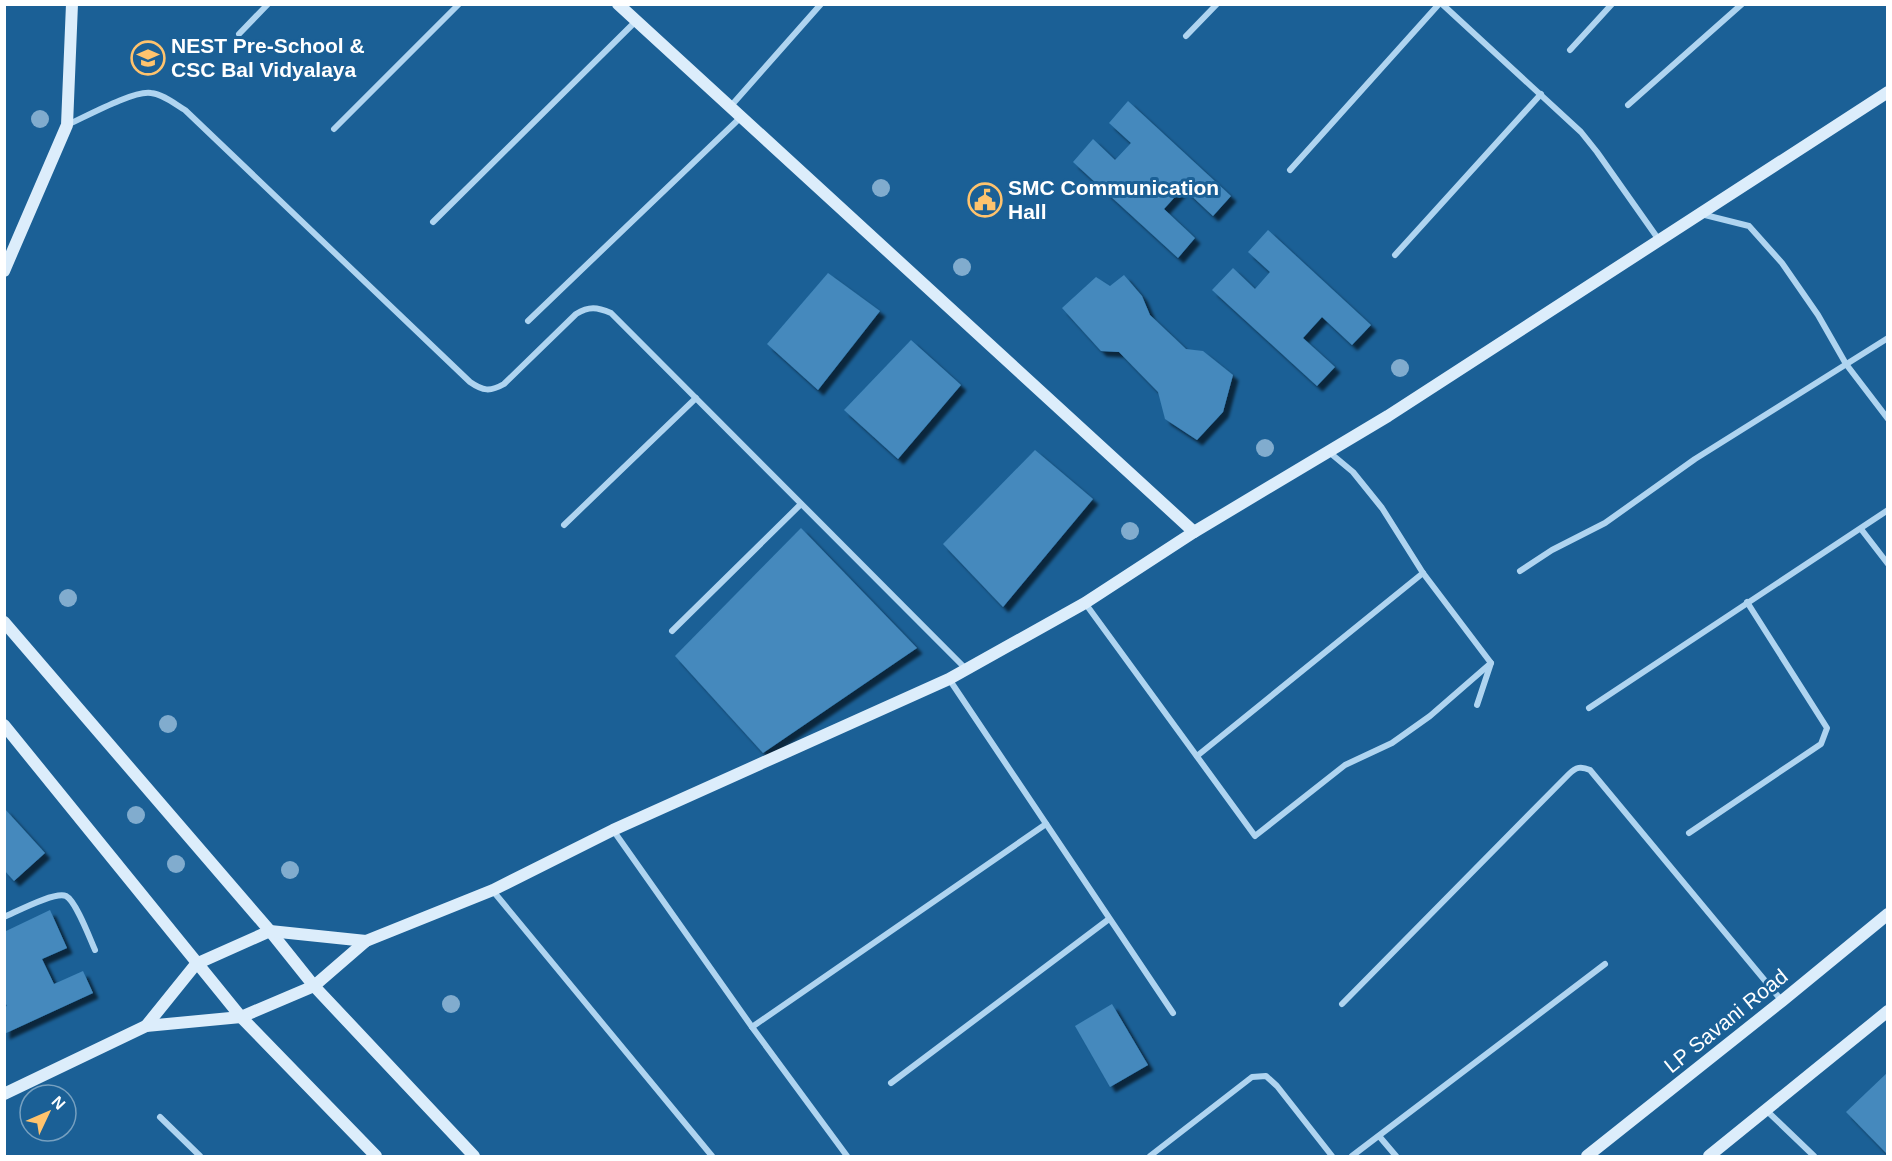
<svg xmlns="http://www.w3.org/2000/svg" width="1892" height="1161" font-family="Helvetica,sans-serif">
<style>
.building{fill:#4489bd;filter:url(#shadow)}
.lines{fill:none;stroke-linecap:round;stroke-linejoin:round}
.street{stroke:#afd4f0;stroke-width:6}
.secondary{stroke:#dcedfb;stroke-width:12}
.tree{fill:#81acce}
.labels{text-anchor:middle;stroke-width:6;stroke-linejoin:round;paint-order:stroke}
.poi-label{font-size:21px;font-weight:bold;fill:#fff;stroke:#1b6096;text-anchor:start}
.street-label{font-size:21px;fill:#fff;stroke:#1b6096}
</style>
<defs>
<filter id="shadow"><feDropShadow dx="5.5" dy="5.5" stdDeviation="1.5" flood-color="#0009"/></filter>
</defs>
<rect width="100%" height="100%" fill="#1b6096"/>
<!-- building -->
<g class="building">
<path d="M1128,101L1231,196L1213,216L1183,188L1164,209L1195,238L1178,258L1073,162L1093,139L1115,160L1131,143L1109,123Z"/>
<path d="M1268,230L1371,325L1352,345L1322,317L1303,338L1335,367L1317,386L1212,290L1233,268L1255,289L1270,272L1248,252Z"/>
<path d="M828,273L880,311L818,390L767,344Z"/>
<path d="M1124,275L1142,296L1150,315L1186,349L1203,351L1233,375L1223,412L1197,440L1165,419L1158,392L1119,352L1101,351L1062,308L1096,277L1110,286Z"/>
<path d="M911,340L961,385L898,459L844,410Z"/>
<path d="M1035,450L1093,499L1003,607L943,544Z"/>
<path d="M801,528L917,648L763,753L675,656Z"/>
<path d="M4,808L45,853L14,881L4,870Z"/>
<path d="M50,910L67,948L42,959L54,984L83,971L93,993L4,1034V1007L7,1006L4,1000V932Z"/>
<path d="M1112,1004L1148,1065L1110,1087L1075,1026Z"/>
<path d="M1888,1072V1155L1846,1112Z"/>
</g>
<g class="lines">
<!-- street -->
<g class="street">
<path d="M1442,4L1581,132L1597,152L1659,240"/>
<path d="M239,34L268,4"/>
<path d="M1186,36L1217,4"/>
<path d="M1570,50L1612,4"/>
<path d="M1628,105L1742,4"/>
<path d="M730,107L821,4"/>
<path d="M67,125C85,117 134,90 151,93C163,94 175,104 185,110L470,382C483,391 490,392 504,384L576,314C589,306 597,307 611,313L966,669"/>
<path d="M334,129L459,4"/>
<path d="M1290,170L1439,4"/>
<path d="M1701,214L1749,226L1782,263L1818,315L1846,364L1888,419"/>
<path d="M433,222L636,21"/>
<path d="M1395,255L1541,94"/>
<path d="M528,321L740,118"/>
<path d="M1329,452L1353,472L1382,508L1423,573L1491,663L1477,705"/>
<path d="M564,525L696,398"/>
<path d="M1861,529L1888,564"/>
<path d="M1520,571L1552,550L1605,523L1695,459L1888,338"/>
<path d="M1085,603L1255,836L1345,765L1392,743L1430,716L1491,663"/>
<path d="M672,631L801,504"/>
<path d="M949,679L1173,1013"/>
<path d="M1589,708L1888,510"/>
<path d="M1197,756L1423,573"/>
<path d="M613,830L752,1027L847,1156"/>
<path d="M1689,833L1821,744L1827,728L1747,602"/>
<path d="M493,891L712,1156"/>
<path d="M4,917C16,912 55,891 66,896C76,901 90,939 95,950"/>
<path d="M1342,1004L1569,774C1576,767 1581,766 1590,770L1782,1001"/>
<path d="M752,1027L1046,824"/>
<path d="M891,1083L1109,919"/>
<path d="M1766,1110L1814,1156"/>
<path d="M160,1117L200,1156"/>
<path d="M1379,1136L1396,1156"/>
<path d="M1150,1156L1252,1077L1266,1076L1277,1086L1332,1156"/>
<path d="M1352,1156L1605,964"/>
</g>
<!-- secondary -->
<g class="secondary">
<path d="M618,4L1194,532"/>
<path d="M4,271L67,125L72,4"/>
<path d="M4,622L270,931L314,986L474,1156"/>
<path d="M4,725L241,1017L376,1156"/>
<path d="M146,1026L196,964L270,931L366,941"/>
<path d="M4,1094L146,1026L241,1017L314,986L366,941L493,890L613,830L949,679L1085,603L1194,532L1388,416L1888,92"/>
<path d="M1587,1156L1782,1001L1888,914"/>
<path d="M1709,1156L1888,1011"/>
</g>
</g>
<!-- trees -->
<g class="tree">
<circle cx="40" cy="119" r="9"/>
<circle cx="881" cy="188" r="9"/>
<circle cx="962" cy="267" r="9"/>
<circle cx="1400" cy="368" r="9"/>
<circle cx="1265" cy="448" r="9"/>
<circle cx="1130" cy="531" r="9"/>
<circle cx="68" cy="598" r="9"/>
<circle cx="168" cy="724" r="9"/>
<circle cx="136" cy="815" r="9"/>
<circle cx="176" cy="864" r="9"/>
<circle cx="290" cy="870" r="9"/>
<circle cx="451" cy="1004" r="9"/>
</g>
<!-- icons -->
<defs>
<symbol id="school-ring" viewBox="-11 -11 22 22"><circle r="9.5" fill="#1b6096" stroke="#ffc36d" stroke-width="1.5"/><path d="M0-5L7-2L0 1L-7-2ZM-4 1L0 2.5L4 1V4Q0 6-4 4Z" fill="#ffc36d"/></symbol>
<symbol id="civic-ring" viewBox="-11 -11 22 22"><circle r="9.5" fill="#1b6096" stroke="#ffc36d" stroke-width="1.5"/><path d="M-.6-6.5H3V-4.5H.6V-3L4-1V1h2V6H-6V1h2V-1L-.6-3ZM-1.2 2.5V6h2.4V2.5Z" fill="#ffc36d"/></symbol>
</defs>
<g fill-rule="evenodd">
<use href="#school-ring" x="129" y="39" width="38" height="38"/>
<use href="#civic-ring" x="966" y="181" width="38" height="38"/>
</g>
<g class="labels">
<!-- poi labels -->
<g class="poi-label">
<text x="171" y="53">NEST Pre-School &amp;<tspan x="171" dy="24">CSC Bal Vidyalaya</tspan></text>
<text x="1008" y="195">SMC Communication<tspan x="1008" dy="24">Hall</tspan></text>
</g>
<!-- street labels -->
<g class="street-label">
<text transform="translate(1726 1021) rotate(-39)" y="7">LP Savani Road</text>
</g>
</g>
<!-- border -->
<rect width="1892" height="1161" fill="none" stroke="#ffffff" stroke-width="12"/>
<!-- north arrow -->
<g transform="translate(48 1113) rotate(46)"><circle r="28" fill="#1b6096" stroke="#76a0c0" stroke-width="1.5"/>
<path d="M0-4.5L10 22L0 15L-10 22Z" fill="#ffc36d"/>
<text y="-9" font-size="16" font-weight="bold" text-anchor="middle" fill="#ffffff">N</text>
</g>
</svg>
